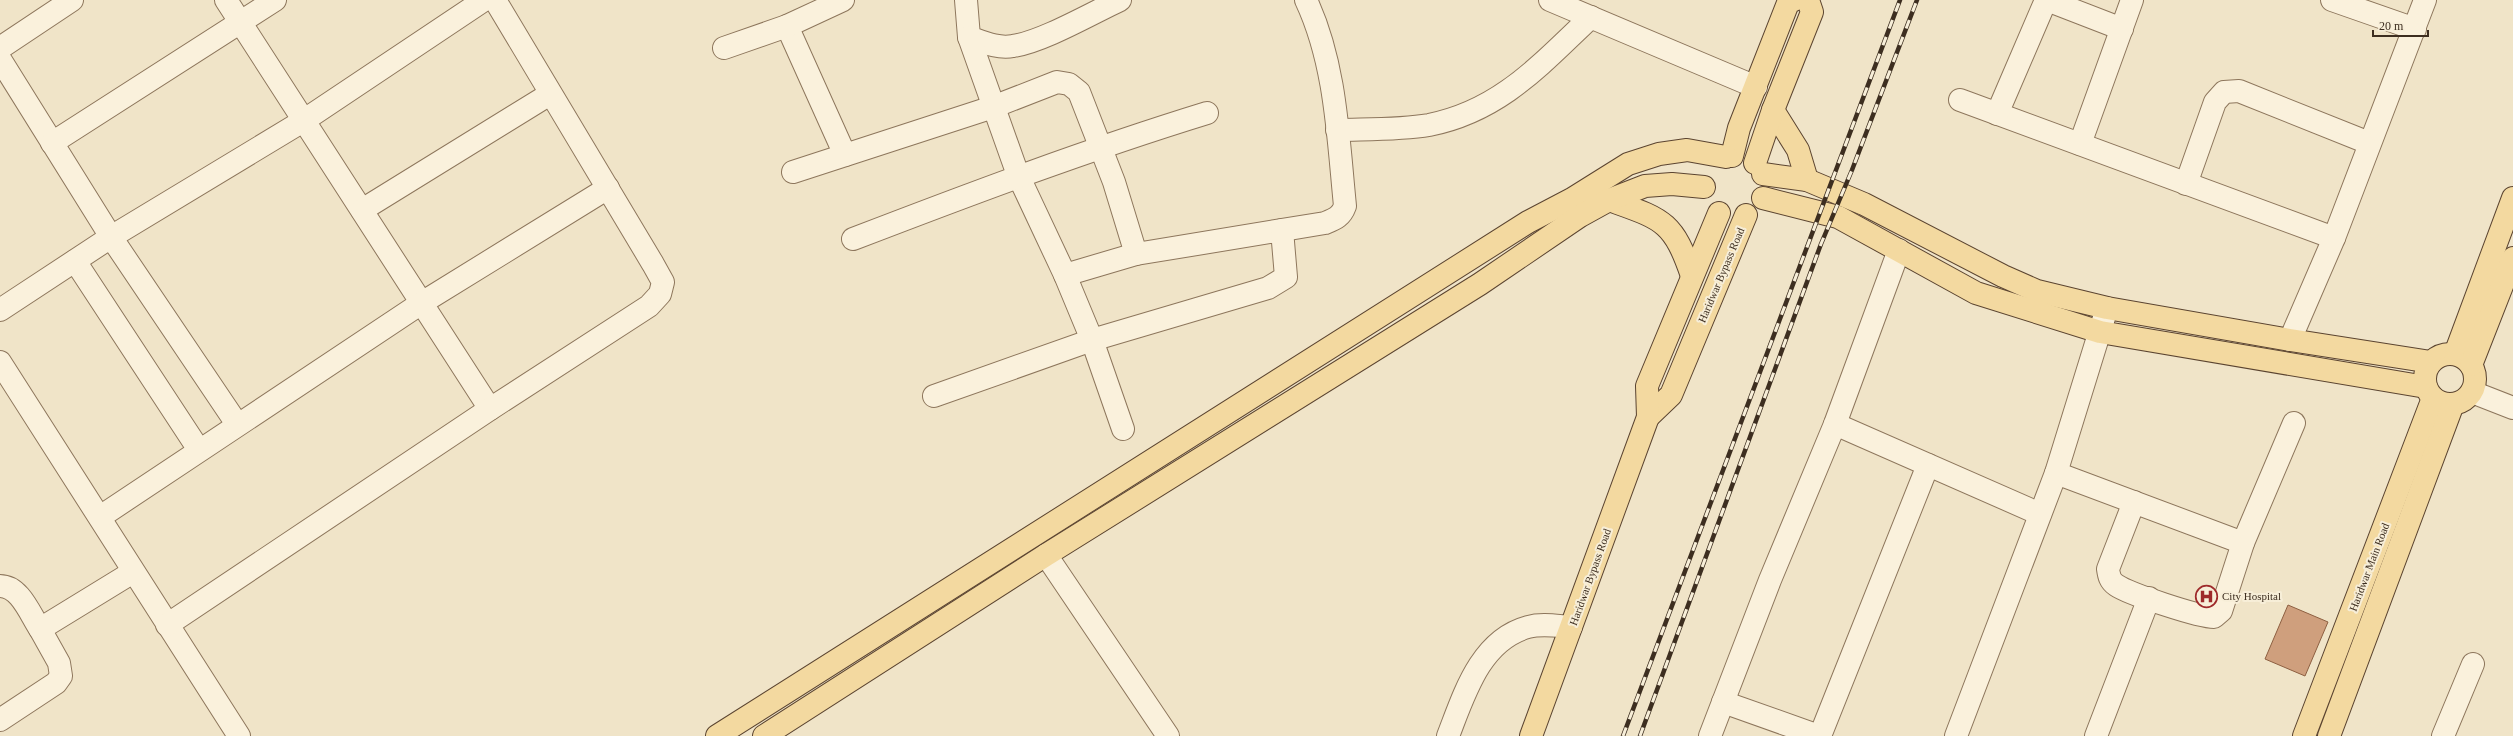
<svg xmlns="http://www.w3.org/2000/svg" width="2513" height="736" font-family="'Times New Roman',serif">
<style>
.building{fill:#cf9f7d;stroke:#8d5f41}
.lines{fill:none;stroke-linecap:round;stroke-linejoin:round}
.minor-casing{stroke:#8d765c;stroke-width:24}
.major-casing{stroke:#5b4430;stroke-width:24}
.minor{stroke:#faf1dc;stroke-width:22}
.major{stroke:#f3d9a0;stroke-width:22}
.rail-casing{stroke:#3d2e20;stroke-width:4.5}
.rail{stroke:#f7eed8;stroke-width:3;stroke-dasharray:9;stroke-linecap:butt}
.labels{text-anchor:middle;stroke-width:4;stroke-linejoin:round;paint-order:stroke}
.street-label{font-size:11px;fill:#3d2e20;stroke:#f7eed8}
.poi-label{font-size:11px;fill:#3d2e20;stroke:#f7eed8;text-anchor:start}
</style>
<rect width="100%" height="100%" fill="#f0e4c8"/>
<!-- building -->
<path class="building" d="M2288,605L2328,622L2305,676L2265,659Z"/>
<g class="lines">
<defs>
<g id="minor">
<path d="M226,0L490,409"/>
<path d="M966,0L969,37C983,42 998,49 1013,46C1042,42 1092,13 1120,0"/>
<path d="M1550,0L1756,87"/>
<path d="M2047,0L2122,29"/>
<path d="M2332,0L2415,29"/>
<path d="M787,26L845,155"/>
<path d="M969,37L1018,175L1065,275L1092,340L1123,429"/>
<path d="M0,48L72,0"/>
<path d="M724,48L787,26L843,0"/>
<path d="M0,59L111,237L237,424"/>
<path d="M1960,100L2334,238"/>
<path d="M1997,114L2046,0"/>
<path d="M1337,130C1367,129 1400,130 1429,125C1500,111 1540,65 1591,17"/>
<path d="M52,143L275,0"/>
<path d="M2080,144L2132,0"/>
<path d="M793,172L993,107L1057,82L1069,84L1079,92L1114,182L1136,254"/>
<path d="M2186,184L2215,102L2224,92L2239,91L2369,143"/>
<path d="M362,210L550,94"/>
<path d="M853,239C970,194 1087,150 1207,113"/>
<path d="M75,261L199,450"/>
<path d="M1065,275L1136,254L1325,223C1335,219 1341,217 1345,206C1338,137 1336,64 1306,0"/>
<path d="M0,310L111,237L303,121L484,0"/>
<path d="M2290,340L2334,238L2425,0"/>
<path d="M0,362L239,736"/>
<path d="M2472,392L2513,408"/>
<path d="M934,396L1092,340L1268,288L1286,277L1282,230"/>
<path d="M1835,424L2040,514"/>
<path d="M2056,473L2243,543"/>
<path d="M2134,502L2108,569C2109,576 2110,581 2116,585C2129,594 2199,617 2214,617L2221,611L2243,543L2294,423"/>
<path d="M100,517L420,304L608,188"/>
<path d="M1046,555L1168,736"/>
<path d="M0,586C20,586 30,614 40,629L133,572"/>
<path d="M167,625L490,409L649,306L660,294L663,282L653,264L495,0"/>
<path d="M1723,702L1819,736"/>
<path d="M0,720L56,683L61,676L59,663L40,629"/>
<path d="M1448,736C1464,695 1480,640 1528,627C1542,623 1557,626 1571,627"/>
<path d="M1710,736L1770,580L1835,424L1899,250"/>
<path d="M1820,736L1928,465"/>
<path d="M1956,736L2056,473L2107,308"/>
<path d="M2096,736L2149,598"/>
<path d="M2443,736L2473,664"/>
</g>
<g id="major">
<path d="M1773,110L1798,150L1807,180"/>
<path d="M1732,156L1739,128L1788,3L1794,0"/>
<path d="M1755,163L1773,110L1812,12L1808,0"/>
<path d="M1763,174L1807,180L1864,204L2003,276L2037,291L2107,308L2290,340L2431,362"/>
<path d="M1763,198L1838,217L1976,293L2100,332L2426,387"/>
<path d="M1609,200C1662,219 1673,220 1692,276"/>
<circle cx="2450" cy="379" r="25"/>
<path d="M2455,354L2513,198"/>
<path d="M2471,365L2513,258"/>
<path d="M1648,417L1671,395L1746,215"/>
<path d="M717,736L1528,222L1572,199L1628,164L1659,154L1687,150L1726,157"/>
<path d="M764,736L1046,555L1480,284L1580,216L1609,200L1645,186L1672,184L1704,187"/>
<path d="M1531,736L1648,417L1647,386L1719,213"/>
<path d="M2304,736L2433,398"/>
<path d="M2329,736L2453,404"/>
</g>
</defs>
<!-- minor casing -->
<use href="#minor" class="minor-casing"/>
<!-- major casing -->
<use href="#major" class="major-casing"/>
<!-- minor -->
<use href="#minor" class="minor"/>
<!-- major -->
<use href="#major" class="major"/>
<defs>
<g id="rail">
<path d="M1623,736L1900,0"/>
<path d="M1640,736L1821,244L1852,170L1917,0"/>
</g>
</defs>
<!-- rail casing -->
<use href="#rail" class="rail-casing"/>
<!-- rail -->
<use href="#rail" class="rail"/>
</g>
<!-- icons -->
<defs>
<symbol id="hospital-ring" viewBox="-11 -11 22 22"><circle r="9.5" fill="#f7eed8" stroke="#9e2a2b" stroke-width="1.5"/><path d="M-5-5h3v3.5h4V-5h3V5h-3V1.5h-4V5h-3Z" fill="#9e2a2b"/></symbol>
</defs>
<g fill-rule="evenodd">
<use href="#hospital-ring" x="2194" y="584" width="25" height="25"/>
</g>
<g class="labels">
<!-- street labels -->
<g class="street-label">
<text transform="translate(1721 275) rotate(-67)" y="4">Haridwar Bypass Road</text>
<text transform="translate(2369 567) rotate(-69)" y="4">Haridwar Main Road</text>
<text transform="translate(1590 577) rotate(-70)" y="4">Haridwar Bypass Road</text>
</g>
<!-- poi labels -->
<g class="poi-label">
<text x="2222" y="600">City Hospital</text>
</g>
</g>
<!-- scale -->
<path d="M2373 30v6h55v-6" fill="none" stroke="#3d2e20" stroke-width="2"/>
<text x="2379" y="30" font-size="12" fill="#3d2e20" stroke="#f7eed8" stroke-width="3" paint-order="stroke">20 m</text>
</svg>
